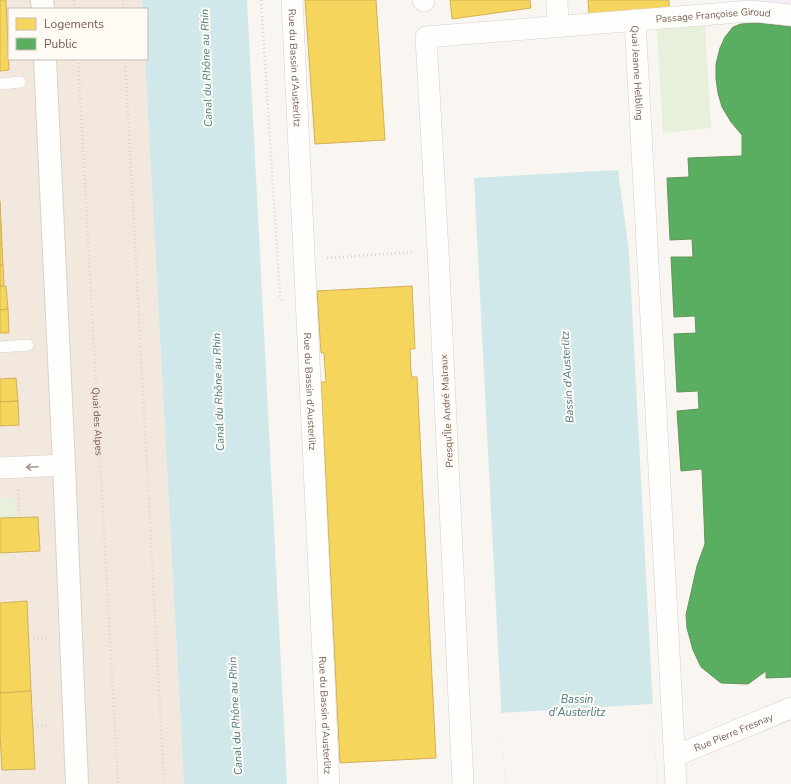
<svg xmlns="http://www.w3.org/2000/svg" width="791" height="784" font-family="'Nunito Sans',sans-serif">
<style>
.residential{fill:#f2e8de}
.education{fill:#f6eef6}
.green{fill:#e7f0db}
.water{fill:#d0e8ea}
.pier{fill:#f9f5f0}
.homes{fill:#f6d55c;stroke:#d1b158}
.public{fill:#5aae61;stroke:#64955b}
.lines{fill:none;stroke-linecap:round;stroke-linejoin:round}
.lane-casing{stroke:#d7d1cb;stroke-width:12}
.street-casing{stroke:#d7d1cb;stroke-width:22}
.secondary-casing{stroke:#d9d2cb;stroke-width:24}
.path{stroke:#dcd5d0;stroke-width:2.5;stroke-dasharray:1 3;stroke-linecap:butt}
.lane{stroke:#fefefd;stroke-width:11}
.street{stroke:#fefefd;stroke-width:21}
.secondary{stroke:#fefefd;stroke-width:22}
.oneway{stroke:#a8958b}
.labels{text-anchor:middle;stroke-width:4;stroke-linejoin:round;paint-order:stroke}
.street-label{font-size:10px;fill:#7a5c4d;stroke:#fffaf3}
.water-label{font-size:11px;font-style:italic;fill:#437c86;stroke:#fffaf3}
</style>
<rect width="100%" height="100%" fill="#f9f5f0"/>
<!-- residential -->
<path class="residential" d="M0,0H142L143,9H9V59H145L184,784H0Z"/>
<!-- education -->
<path class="education" d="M733,0H791V9L736,13Z"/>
<!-- green -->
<g class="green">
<path d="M705,26L711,128L663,133L657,30Z"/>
<path d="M14,498L15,517L0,518V499Z"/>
</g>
<!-- water -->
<g class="water">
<path d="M142,0H247L287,784H184L145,59H147V9H143Z"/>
<path d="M618,170L629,252L657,784H505L474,178Z"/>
</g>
<!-- pier -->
<path class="pier" d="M653,704L657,784H505L501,713Z"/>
<!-- homes -->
<g class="homes">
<path d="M0,0H6L9,70L0,71Z"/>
<path d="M305,0H376L385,140L315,144Z"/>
<path d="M450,0H530L531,8L452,19Z"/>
<path d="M588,0H669V10L589,15Z"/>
<path d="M0,201L1,223H0Z"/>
<path d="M0,223H1L2,245H0Z"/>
<path d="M0,245H2L3,265H0Z"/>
<path d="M0,265H3L4,286H0Z"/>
<path d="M0,286H6L8,309L0,310Z"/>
<path d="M412,286L415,349H410L411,372L412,377H417L436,758L340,763L321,382H326L324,353H321L317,291Z"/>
<path d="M8,309L9,333H0V310Z"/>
<path d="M16,378L18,401L0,402V379Z"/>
<path d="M18,401L19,425L0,426V402Z"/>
<path d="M38,517L40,551L0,553V518Z"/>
<path d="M27,601L31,691L0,693V603Z"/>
<path d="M31,691L35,769L2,770L0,734V693Z"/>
</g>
<!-- public -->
<path class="public" d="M760,23L791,27V677L766,678V671L748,684L721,683L701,667L693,650L687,628L686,615L697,566L705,544L702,469L681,471L677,411L699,409L698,391L677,392L674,334L696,333L695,316L674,317L671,257H693L692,239L670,240L667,178L689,177L688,158L742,156V135L731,122L722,107L718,93L716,79V64L720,48L725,37L733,27L741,24Z"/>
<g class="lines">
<defs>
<g id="lane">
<path d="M0,84L20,82"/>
<path d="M0,347L28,345"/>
</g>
<g id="street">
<path id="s2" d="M292,0L329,784"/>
<path d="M423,0L424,1"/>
<path d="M557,0L558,27"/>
<path id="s3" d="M635,20L676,784"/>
<path d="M0,468L64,465"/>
<path id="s4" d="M675,756L791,708"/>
<path id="s5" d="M463,784L438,251L426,37L751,11L791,15"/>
</g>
<g id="secondary">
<path d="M42,0L43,9"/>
<path d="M45,59L64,465L77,784"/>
</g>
</defs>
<!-- lane casing -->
<use href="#lane" class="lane-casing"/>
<!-- street casing -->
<use href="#street" class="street-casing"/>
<!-- secondary casing -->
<use href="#secondary" class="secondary-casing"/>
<!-- path -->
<g class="path">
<path d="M74,0L75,9"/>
<path d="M123,0V9"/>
<path d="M261,0L280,296L282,300"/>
<path id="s1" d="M78,59L118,784"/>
<path d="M125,59L164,784"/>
<path d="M327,258L414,252"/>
<path d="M18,490L19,517"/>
<path d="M29,639L48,638"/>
<path d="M33,726L50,725"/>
</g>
<!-- lane -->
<use href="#lane" class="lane"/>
<!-- street -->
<use href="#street" class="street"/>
<!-- secondary -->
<use href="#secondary" class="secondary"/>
</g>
<!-- one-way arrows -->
<defs><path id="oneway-shaft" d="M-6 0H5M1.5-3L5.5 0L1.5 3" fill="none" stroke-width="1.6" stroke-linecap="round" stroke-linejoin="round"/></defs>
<use class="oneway" href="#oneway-shaft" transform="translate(32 467) rotate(177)"/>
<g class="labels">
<!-- street labels -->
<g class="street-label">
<text dy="4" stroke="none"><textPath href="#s5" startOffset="1036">Passage Françoise Giroud</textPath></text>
<text dy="4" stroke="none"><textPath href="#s2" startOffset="68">Rue du Bassin d'Austerlitz</textPath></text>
<text dy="4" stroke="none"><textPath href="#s3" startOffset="53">Quai Jeanne Helbling</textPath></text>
<text dy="4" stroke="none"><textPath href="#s2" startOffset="392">Rue du Bassin d'Austerlitz</textPath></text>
<text transform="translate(446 411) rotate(-93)" y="4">Presqu'Île André Malraux</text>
<text dy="4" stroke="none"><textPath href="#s1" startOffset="363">Quai des Alpes</textPath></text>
<text dy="4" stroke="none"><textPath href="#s2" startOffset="716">Rue du Bassin d'Austerlitz</textPath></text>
<text dy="4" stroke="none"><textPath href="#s4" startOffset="63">Rue Pierre Fresnay</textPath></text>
</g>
<!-- water labels -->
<g class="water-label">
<text transform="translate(206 68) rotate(-92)" y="4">Canal du Rhône au Rhin</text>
<text transform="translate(567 377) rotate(-93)" y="4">Bassin d'Austerlitz</text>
<text transform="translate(218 392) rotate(-92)" y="4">Canal du Rhône au Rhin</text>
<text x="577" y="703">Bassin<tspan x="577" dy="13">d'Austerlitz</tspan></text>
<text transform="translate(235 716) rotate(-93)" y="4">Canal du Rhône au Rhin</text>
</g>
</g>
<!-- legend -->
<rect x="8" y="8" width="140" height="52" fill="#fffaf3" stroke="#cabbb1"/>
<rect x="16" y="18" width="20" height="12" fill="#f6d55c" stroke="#cabbb1"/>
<text x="44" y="28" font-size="12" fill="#7a5c4d">Logements</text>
<rect x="16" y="38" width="20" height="12" fill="#5aae61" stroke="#cabbb1"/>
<text x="44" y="48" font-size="12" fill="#7a5c4d">Public</text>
</svg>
